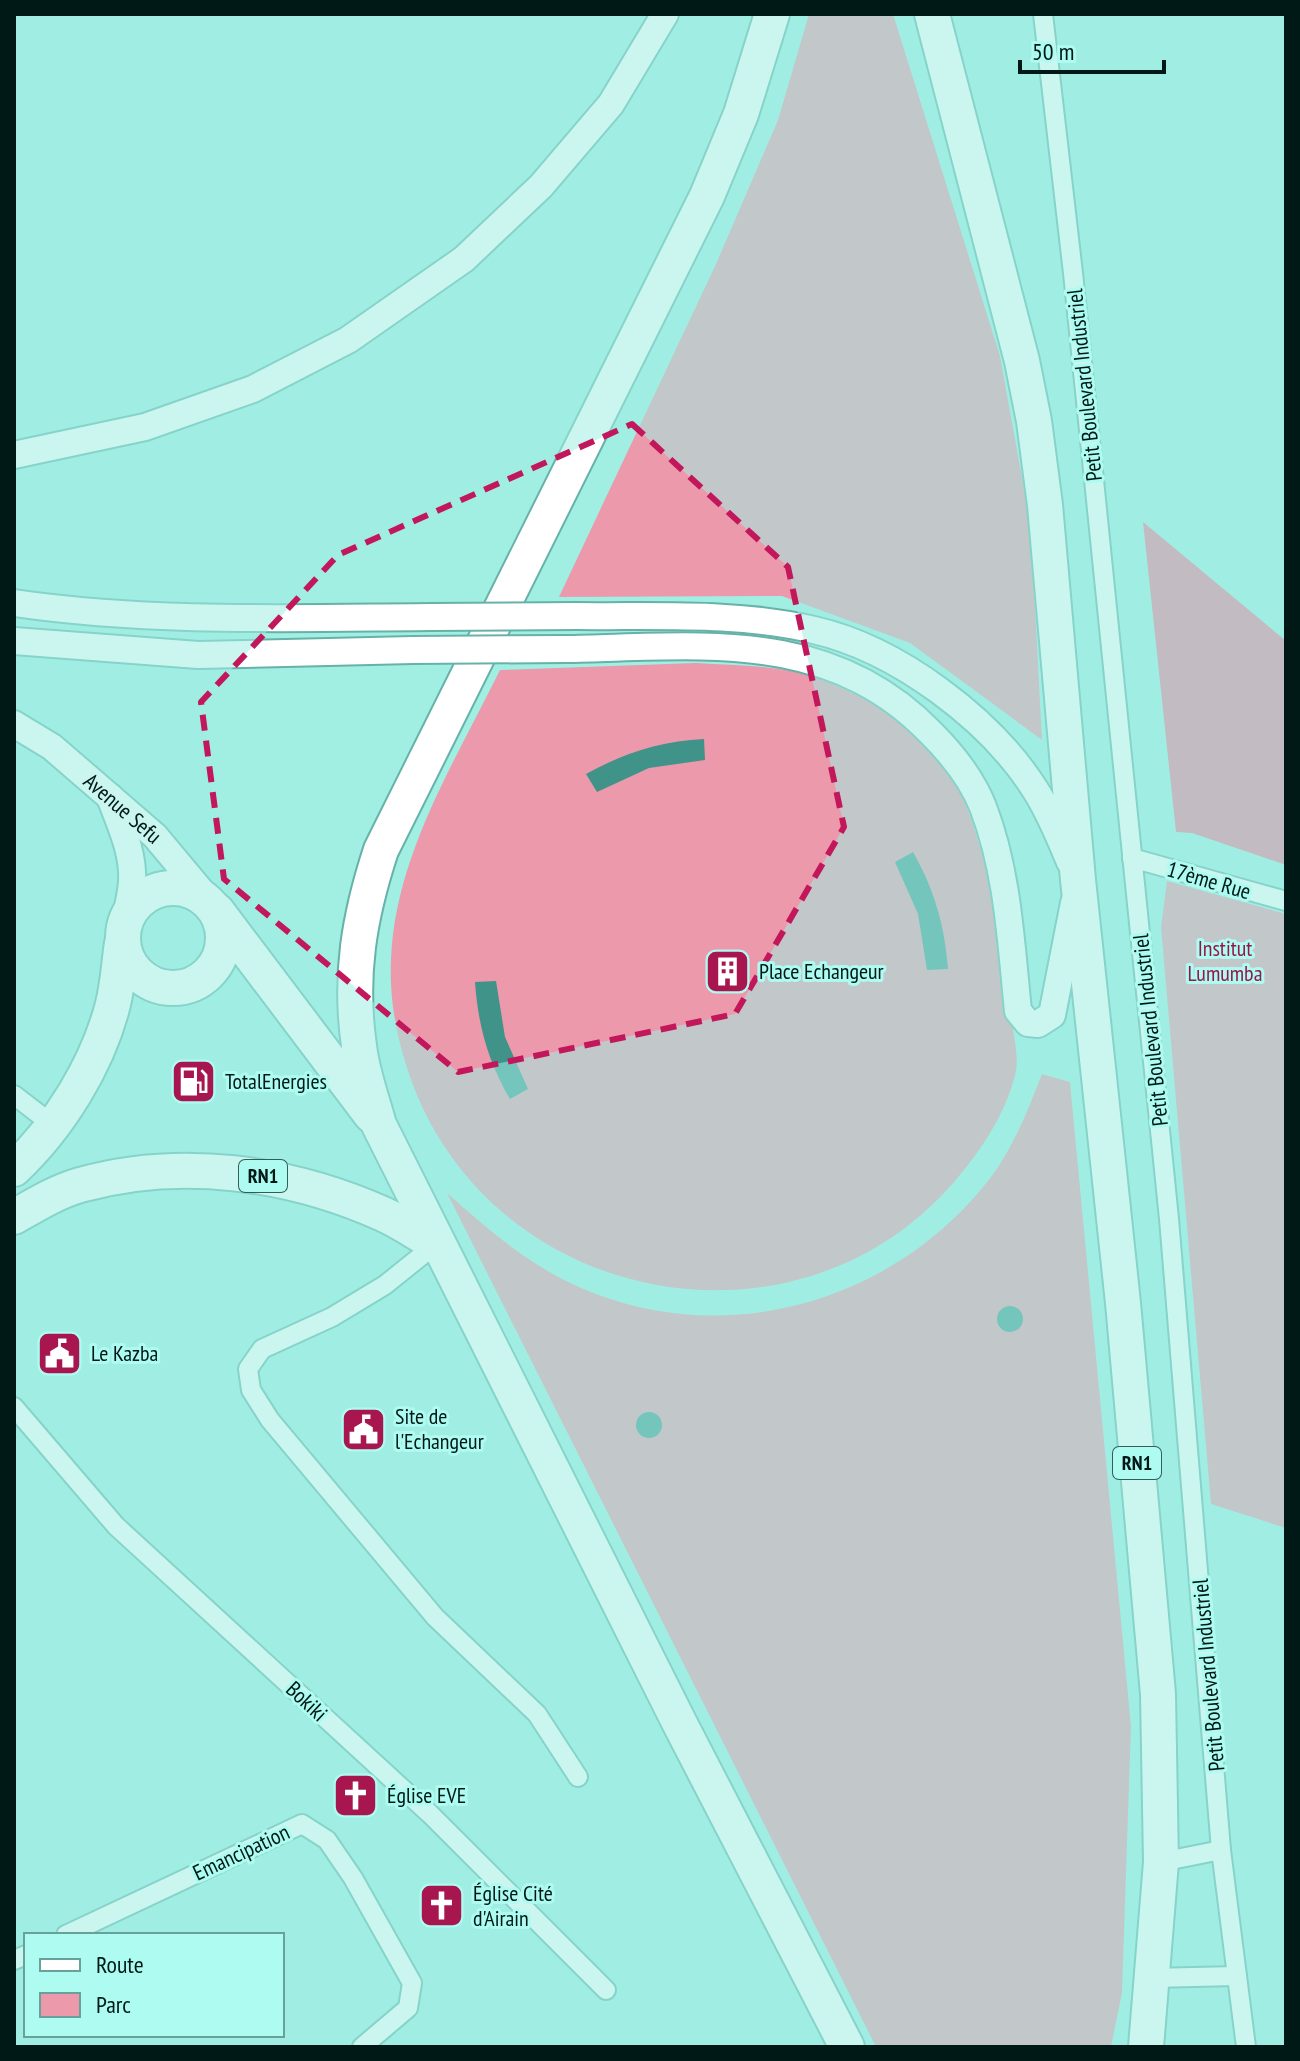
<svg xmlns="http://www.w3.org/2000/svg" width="1300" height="2061" font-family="'PT Sans Narrow',sans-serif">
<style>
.green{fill:#eb99ab}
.forest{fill:#ea7c98}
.water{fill:#3f9389}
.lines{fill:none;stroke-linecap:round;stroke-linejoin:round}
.street-casing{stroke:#67b2a8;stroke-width:22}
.secondary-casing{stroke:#67b2a8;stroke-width:30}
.highway-casing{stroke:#67b2a8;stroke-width:38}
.street{stroke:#fff;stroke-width:18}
.secondary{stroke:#fff;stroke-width:26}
.highway{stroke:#fff;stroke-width:34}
.secondary-bridge-casing{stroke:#67b2a8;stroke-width:30;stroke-linecap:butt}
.secondary-bridge{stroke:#fff;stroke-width:26}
.marked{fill:none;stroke:#c2185b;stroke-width:6;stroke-dasharray:16 10;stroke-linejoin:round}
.labels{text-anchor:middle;stroke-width:6;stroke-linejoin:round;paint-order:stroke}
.shield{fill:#aefbf1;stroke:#345d58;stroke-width:2}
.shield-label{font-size:20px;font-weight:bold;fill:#001916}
.street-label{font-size:22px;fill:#001916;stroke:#aefbf1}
.park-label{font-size:22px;fill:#991548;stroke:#aefbf1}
.poi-label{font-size:22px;fill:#001916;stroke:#aefbf1;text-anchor:start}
</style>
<rect width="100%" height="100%" fill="#a1eee3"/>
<!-- green -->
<g class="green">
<path d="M809,14H893L1000,356L1031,527L1042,740L910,643L782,596L559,597L716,264L778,120Z"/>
<path d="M696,663C729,665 764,665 796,672C851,685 923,727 952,777C966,801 975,828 982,854C987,875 995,895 999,916C1005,949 1007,983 1011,1016C1013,1033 1019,1055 1016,1071C1007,1112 981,1151 954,1182C798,1363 498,1308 413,1085C398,1045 389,1002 391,960C395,855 455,762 500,670Z"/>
<path d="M1167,881L1286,914V1528L1211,1504L1161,927Z"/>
<path d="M1042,1074L1070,1082L1131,1726L1122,1993L1111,2047H876L447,1193C492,1233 538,1273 596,1294C739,1348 899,1297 991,1177C1014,1146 1028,1110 1042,1074Z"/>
</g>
<!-- forest -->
<path class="forest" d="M1143,522L1286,641V865L1192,833L1176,832Z"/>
<!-- water -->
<g class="water">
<path d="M704,739L705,760L649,768L597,792L586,774C624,753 661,741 704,739Z"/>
<path d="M913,852C934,889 945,926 948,969L927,970L918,914L895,862Z"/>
<path d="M496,981L505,1037L528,1089L510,1099C488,1062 478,1025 475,982Z"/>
<circle cx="1010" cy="1319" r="13"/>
<circle cx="649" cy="1425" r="13"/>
</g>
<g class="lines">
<defs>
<g id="street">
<path d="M1043,14L1073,273L1169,1219L1221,1850L1246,2047"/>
<path d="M1132,858L1286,901"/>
<path d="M14,1095L53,1125"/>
<path d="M436,1244L385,1285L332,1317L262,1349L248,1369L251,1390L270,1420L435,1617L537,1714L578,1777"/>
<path d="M14,1407L116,1526L430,1814L606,1990"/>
<path d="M1161,1862L1221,1850"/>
<path d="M66,1935L302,1824L327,1840L353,1878L412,1983L408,2008L362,2047"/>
<path d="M14,1960L26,1955"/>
<path d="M1151,1978L1237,1976"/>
</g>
<g id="secondary">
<path d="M14,455L145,427L253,389L348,340L464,259L541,186L611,104L665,14"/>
<path d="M14,603C152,623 292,618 431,617"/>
<path d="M577,616C654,617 740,612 814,630C897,649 991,719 1036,791C1050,813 1060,838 1070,862"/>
<path d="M14,641L198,655L413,650"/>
<path d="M565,649C698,647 829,627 931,733C952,754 972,779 983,807C1008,872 1011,943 1018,1011L1028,1023L1038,1024L1052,1015L1074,903"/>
<path id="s1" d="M14,724L52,747L155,836L216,909"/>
<path d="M110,797C120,824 134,853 132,882C131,896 127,911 124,925"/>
</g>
<g id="highway">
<path d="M772,14L741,114L707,196L381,850C359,917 349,976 359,1046C362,1073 372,1099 379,1125L680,1724L847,2047"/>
<path d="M932,14L1022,361L1034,421L1045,505L1078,880L1123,1303L1158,1694L1161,1862L1146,2047"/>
<circle cx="173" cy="938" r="50"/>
<path d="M217,911L371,1115"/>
<path d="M14,1169C59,1127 98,1064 113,1004C118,984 119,963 122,943"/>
<path d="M14,1217C35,1205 56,1192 80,1185C180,1157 289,1172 383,1214C401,1222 418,1234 436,1244"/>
</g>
</defs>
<!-- street casing -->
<use href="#street" class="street-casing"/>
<!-- secondary casing -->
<use href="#secondary" class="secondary-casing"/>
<!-- highway casing -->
<use href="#highway" class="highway-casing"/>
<!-- street -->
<use href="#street" class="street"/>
<!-- secondary -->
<use href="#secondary" class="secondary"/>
<!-- highway -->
<use href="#highway" class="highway"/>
<defs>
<g id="secondary-bridge">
<path d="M431,617L577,616"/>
<path d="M413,650L565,649"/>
</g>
</defs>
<!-- secondary-bridge casing -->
<use href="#secondary-bridge" class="secondary-bridge-casing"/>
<!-- secondary-bridge -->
<use href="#secondary-bridge" class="secondary-bridge"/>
</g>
<!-- marked area -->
<path d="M0 0H1300V2061H0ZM632,424L788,567L844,827L735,1014L458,1072L224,879L201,702L338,555Z" fill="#a1eee3" fill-opacity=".55" fill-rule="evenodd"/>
<path class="marked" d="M632,424L788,567L844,827L735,1014L458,1072L224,879L201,702L338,555Z"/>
<!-- icons -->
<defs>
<symbol id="building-square" viewBox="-11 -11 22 22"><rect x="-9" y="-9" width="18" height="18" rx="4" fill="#a8164f" stroke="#aefbf1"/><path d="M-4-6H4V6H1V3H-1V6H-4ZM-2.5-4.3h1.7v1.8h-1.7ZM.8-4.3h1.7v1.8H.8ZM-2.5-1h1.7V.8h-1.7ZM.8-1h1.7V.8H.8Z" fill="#fff"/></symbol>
<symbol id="fuel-square" viewBox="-11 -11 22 22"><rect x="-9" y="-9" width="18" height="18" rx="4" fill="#a8164f" stroke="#aefbf1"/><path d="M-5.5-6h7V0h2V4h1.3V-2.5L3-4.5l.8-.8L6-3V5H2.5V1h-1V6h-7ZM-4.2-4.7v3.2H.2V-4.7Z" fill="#fff"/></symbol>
<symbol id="civic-square" viewBox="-11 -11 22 22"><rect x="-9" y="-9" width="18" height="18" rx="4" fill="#a8164f" stroke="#aefbf1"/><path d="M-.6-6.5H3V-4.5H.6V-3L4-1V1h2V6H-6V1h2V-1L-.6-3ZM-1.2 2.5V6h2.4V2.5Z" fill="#fff"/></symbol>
<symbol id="church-square" viewBox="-11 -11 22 22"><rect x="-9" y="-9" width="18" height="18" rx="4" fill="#a8164f" stroke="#aefbf1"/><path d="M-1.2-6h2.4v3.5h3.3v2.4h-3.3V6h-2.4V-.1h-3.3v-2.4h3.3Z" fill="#fff"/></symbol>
</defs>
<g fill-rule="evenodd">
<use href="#building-square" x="702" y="946" width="51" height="51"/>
<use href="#fuel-square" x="168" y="1056" width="51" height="51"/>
<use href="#civic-square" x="34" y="1328" width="51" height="51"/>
<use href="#civic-square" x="338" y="1404" width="51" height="51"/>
<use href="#church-square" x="330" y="1770" width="51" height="51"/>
<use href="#church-square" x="416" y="1880" width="51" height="51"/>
</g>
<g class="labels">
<!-- shield labels -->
<g class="shield">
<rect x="239" y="1160" width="48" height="32" rx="6"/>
<rect x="1113" y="1447" width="48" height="32" rx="6"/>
</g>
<g class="shield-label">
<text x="263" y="1183">RN1</text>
<text x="1137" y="1470">RN1</text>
</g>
<!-- street labels -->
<g class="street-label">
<text transform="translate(1084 385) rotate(-96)" y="8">Petit Boulevard Industriel</text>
<text dy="8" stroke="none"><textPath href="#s1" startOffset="138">Avenue Sefu</textPath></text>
<text transform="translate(1209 880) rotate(16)" y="8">17ème Rue</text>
<text transform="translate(1150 1030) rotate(-96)" y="8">Petit Boulevard Industriel</text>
<text transform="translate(1208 1675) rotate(-95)" y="8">Petit Boulevard Industriel</text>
<text transform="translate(307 1701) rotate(43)" y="8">Bokiki</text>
<text transform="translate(241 1852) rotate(-25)" y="8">Emancipation</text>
</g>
<!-- park labels -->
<g class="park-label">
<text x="1225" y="956">Institut<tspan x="1225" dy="25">Lumumba</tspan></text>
</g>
<!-- poi labels -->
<g class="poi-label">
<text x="759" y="979">Place Echangeur</text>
<text x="225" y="1089">TotalEnergies</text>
<text x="91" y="1361">Le Kazba</text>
<text x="395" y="1424">Site de<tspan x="395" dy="25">l'Echangeur</tspan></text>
<text x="387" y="1803">Église EVE</text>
<text x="473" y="1901">Église Cité<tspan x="473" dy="25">d'Airain</tspan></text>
</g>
</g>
<!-- border -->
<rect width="1300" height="2061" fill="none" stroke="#001916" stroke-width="32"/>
<!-- legend -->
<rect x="24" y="1933" width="260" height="104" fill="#aefbf1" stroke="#68a199" stroke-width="2"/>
<rect x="40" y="1959" width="40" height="12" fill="#ffffff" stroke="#68a199" stroke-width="2"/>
<text x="96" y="1973" font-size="24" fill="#001916">Route</text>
<rect x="40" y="1993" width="40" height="24" fill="#eb99ab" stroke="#68a199" stroke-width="2"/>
<text x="96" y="2013" font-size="24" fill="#001916">Parc</text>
<!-- scale -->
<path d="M1020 60v12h144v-12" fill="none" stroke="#001916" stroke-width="4"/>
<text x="1032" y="60" font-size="24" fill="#001916" stroke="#aefbf1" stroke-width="6" paint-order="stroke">50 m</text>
</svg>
